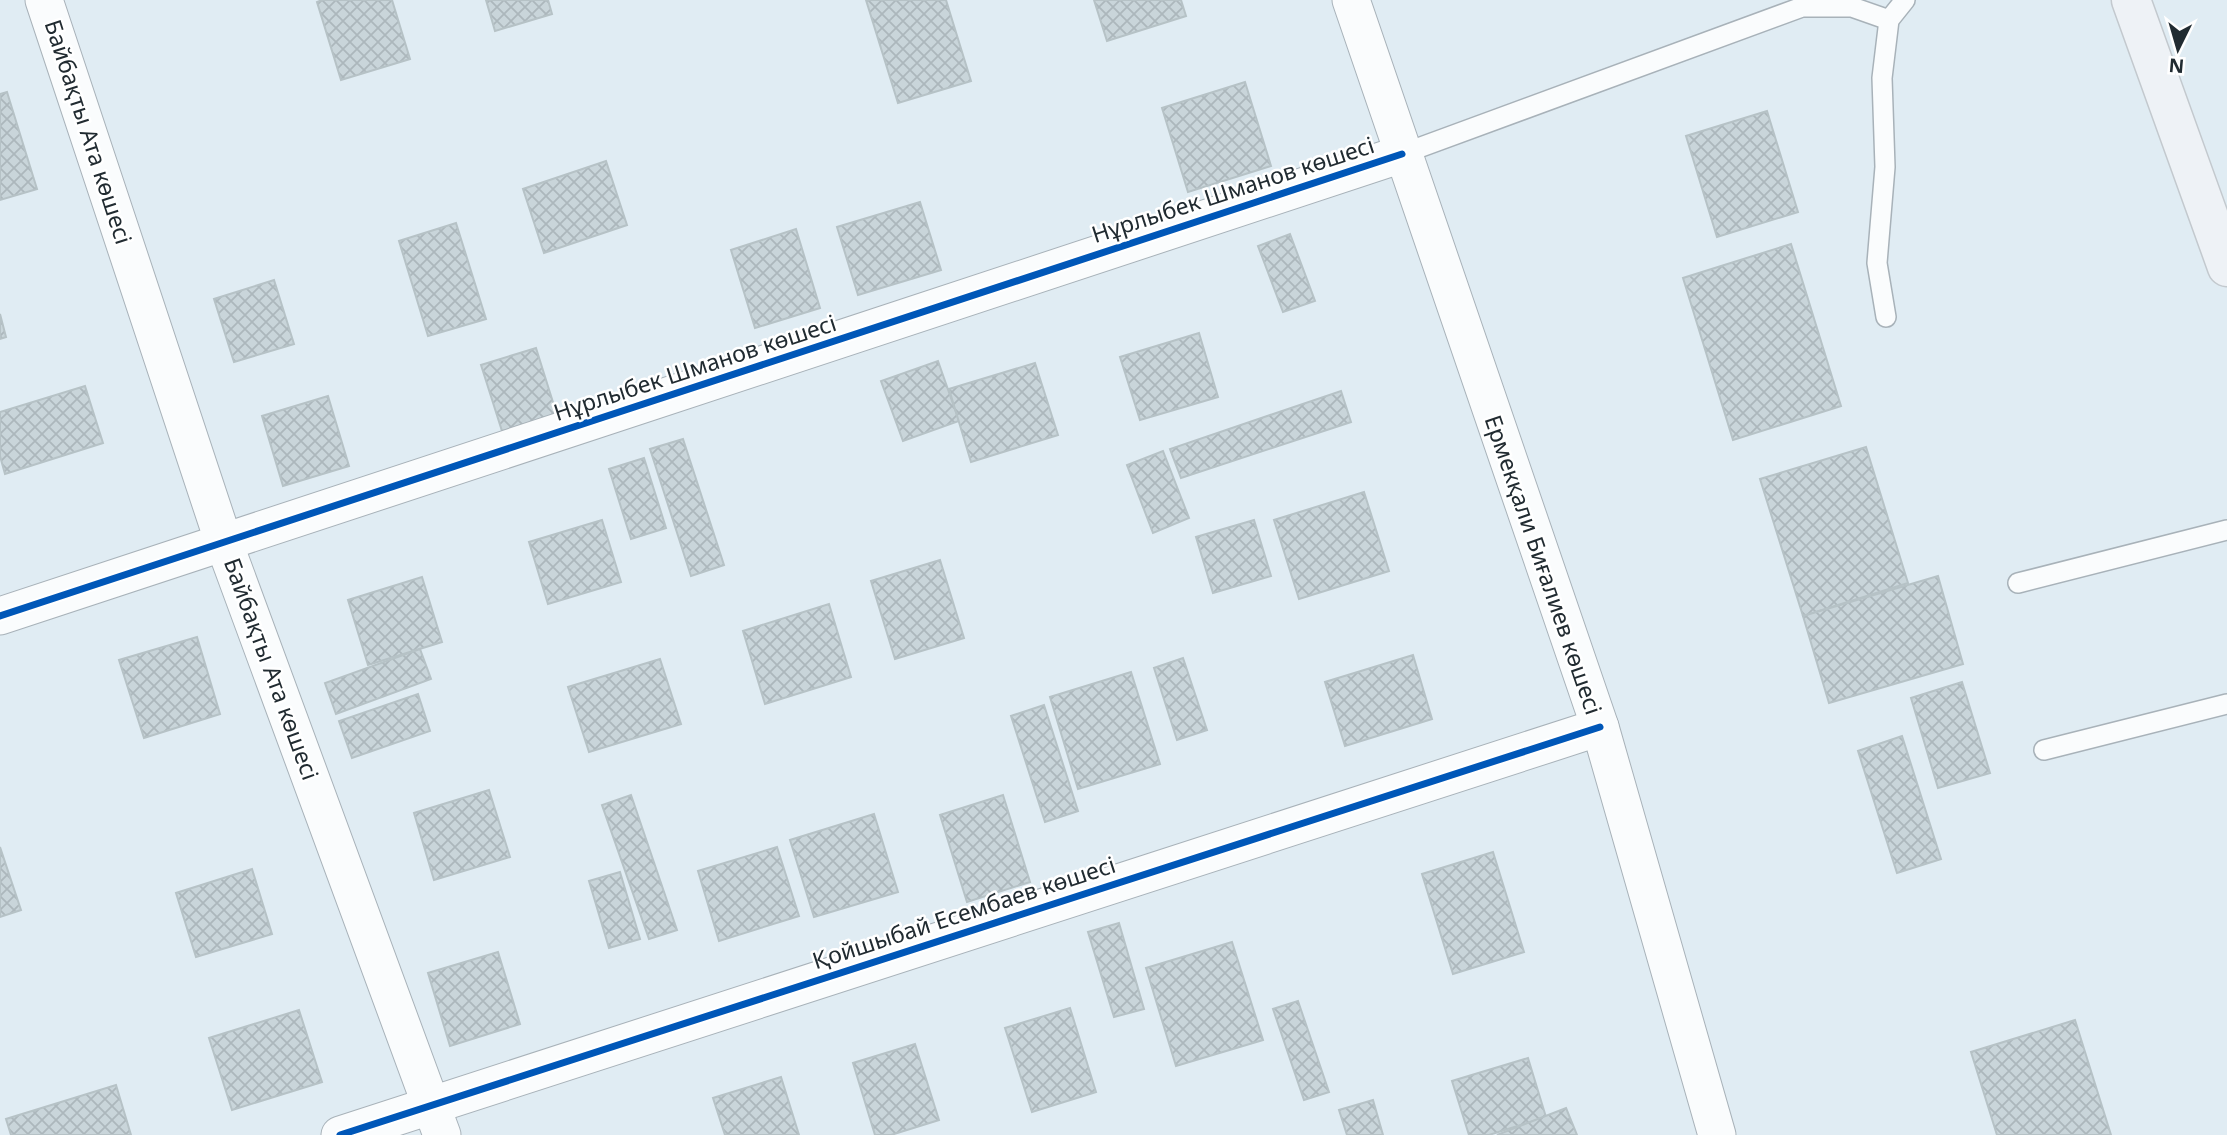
<svg xmlns="http://www.w3.org/2000/svg" width="2227" height="1135" font-family="'Noto Sans',sans-serif">
<style>
.building{fill:url(#building-cross-hatch);stroke:#b6c2c6;stroke-width:2}
.lines{fill:none;stroke-linecap:round;stroke-linejoin:round}
.lane-casing{stroke:#a8b2b9;stroke-width:22}
.street-casing{stroke:#a8b2b9;stroke-width:39}
.primary-casing{stroke:#c3c9ce;stroke-width:41}
.lane{stroke:#fafcfd;stroke-width:19}
.street{stroke:#fafcfd;stroke-width:37}
.primary{stroke:#eef2f6;stroke-width:38}
.cycleway-casing{stroke:#fff;stroke-width:11}
.cycleway{stroke:#0057b8;stroke-width:7}
.labels{text-anchor:middle;stroke-width:5;stroke-linejoin:round;paint-order:stroke}
.street-label{font-size:23px;fill:#212b31;stroke:#fff}
</style>
<defs>
<pattern id="building-cross-hatch" width="8" height="8" patternUnits="userSpaceOnUse" patternTransform="scale(1.75)"><rect width="8" height="8" fill="#c9d5da"/><path d="M0 0l8 8M0 8l8-8" fill="none" stroke="#acb7bc"/></pattern>
</defs>
<rect width="100%" height="100%" fill="#e0ecf3"/>
<!-- building -->
<g class="building">
<path d="M322,0H392L410,59L341,80L317,2Z"/>
<path d="M486,0H548L552,14L495,31Z"/>
<path d="M866,0H946L971,81L898,103Z"/>
<path d="M1094,0H1181L1186,16L1107,41Z"/>
<path d="M1245,82L1271,166L1188,192L1162,108Z"/>
<path d="M7,92L37,189L0,200V94Z"/>
<path d="M1767,111L1798,212L1717,237L1686,136Z"/>
<path d="M606,161L627,225L544,253L523,189Z"/>
<path d="M920,202L941,270L858,295L837,227Z"/>
<path d="M456,223L486,319L428,336L399,241Z"/>
<path d="M796,229L820,308L755,328L731,250Z"/>
<path d="M1290,234L1315,301L1283,312L1258,246Z"/>
<path d="M1791,244L1841,406L1733,440L1683,278Z"/>
<path d="M274,280L294,344L234,362L214,299Z"/>
<path d="M0,314L6,337L0,339Z"/>
<path d="M1199,333L1218,397L1140,420L1120,357Z"/>
<path d="M536,348L557,415L502,431L481,365Z"/>
<path d="M938,361L959,421L903,441L881,381Z"/>
<path d="M1035,363L1058,435L971,462L949,389Z"/>
<path d="M85,386L103,443L5,474L0,456V412Z"/>
<path d="M1341,391L1351,422L1181,478L1170,449Z"/>
<path d="M328,396L349,466L283,486L262,416Z"/>
<path d="M683,439L724,565L691,576L650,449Z"/>
<path d="M1866,447L1908,583L1803,616L1760,479Z"/>
<path d="M1163,451L1189,518L1153,533L1127,465Z"/>
<path d="M644,458L666,528L631,539L609,469Z"/>
<path d="M1364,492L1389,571L1299,599L1274,520Z"/>
<path d="M602,520L621,582L548,604L529,542Z"/>
<path d="M1254,520L1271,576L1213,593L1196,537Z"/>
<path d="M940,560L964,638L895,659L871,581Z"/>
<path d="M1938,576L1963,664L1829,703L1803,616Z"/>
<path d="M422,577L442,642L368,665L348,600Z"/>
<path d="M829,604L851,677L765,704L743,631Z"/>
<path d="M197,637L220,714L144,738L119,660Z"/>
<path d="M420,649L431,679L336,714L325,683Z"/>
<path d="M1413,655L1432,719L1345,746L1325,682Z"/>
<path d="M1183,658L1207,730L1177,740L1154,668Z"/>
<path d="M660,659L681,724L589,752L568,687Z"/>
<path d="M1131,672L1160,764L1078,789L1050,697Z"/>
<path d="M1962,682L1990,773L1938,788L1911,698Z"/>
<path d="M418,694L430,731L352,758L339,721Z"/>
<path d="M1044,705L1078,811L1045,822L1011,716Z"/>
<path d="M1902,736L1941,859L1897,873L1858,751Z"/>
<path d="M489,790L510,857L434,880L414,813Z"/>
<path d="M631,795L677,930L649,939L602,805Z"/>
<path d="M1003,795L1030,882L967,902L940,815Z"/>
<path d="M874,814L898,892L814,917L790,840Z"/>
<path d="M0,847L21,910L0,917Z"/>
<path d="M777,847L799,916L719,941L698,871Z"/>
<path d="M1493,852L1524,952L1453,974L1422,874Z"/>
<path d="M252,869L272,934L196,957L176,893Z"/>
<path d="M620,872L640,939L609,948L589,881Z"/>
<path d="M1119,923L1144,1009L1114,1017L1088,932Z"/>
<path d="M1232,942L1263,1040L1176,1066L1146,968Z"/>
<path d="M498,952L520,1024L450,1046L428,973Z"/>
<path d="M1298,1001L1329,1092L1304,1100L1273,1009Z"/>
<path d="M1070,1008L1096,1092L1032,1112L1005,1028Z"/>
<path d="M299,1010L322,1082L232,1110L209,1038Z"/>
<path d="M2075,1020L2111,1135H1997L1971,1052Z"/>
<path d="M915,1044L939,1120L891,1135H875L853,1063Z"/>
<path d="M1528,1058L1546,1117L1489,1135H1469L1452,1081Z"/>
<path d="M781,1077L799,1135H725L713,1098Z"/>
<path d="M116,1085L131,1135H11L6,1119Z"/>
<path d="M1373,1100L1383,1135H1347L1339,1110Z"/>
<path d="M1566,1108L1577,1135H1497Z"/>
</g>
<g class="lines">
<defs>
<g id="lane">
<path d="M1402,154L1802,7H1852L1889,20"/>
<path d="M1886,317L1877,263L1885,167L1882,78L1889,20L1905,0"/>
<path d="M2018,583L2227,530"/>
<path d="M2044,750L2227,704"/>
</g>
<g id="street">
<path d="M44,0L224,543L442,1135"/>
<path d="M1351,0L1600,727L1717,1135"/>
<path d="M0,616L1402,154"/>
<path d="M340,1135L1600,727"/>
</g>
<path id="primary" d="M2131,0L2227,267"/>
</defs>
<!-- lane casing -->
<use href="#lane" class="lane-casing"/>
<!-- street casing -->
<use href="#street" class="street-casing"/>
<!-- primary casing -->
<use href="#primary" class="primary-casing"/>
<!-- lane -->
<use href="#lane" class="lane"/>
<!-- street -->
<use href="#street" class="street"/>
<!-- primary -->
<use href="#primary" class="primary"/>
<defs>
<g id="cycleway">
<path d="M0,616L1402,154"/>
<path d="M340,1135L1600,727"/>
</g>
</defs>
<!-- cycleway casing -->
<use href="#cycleway" class="cycleway-casing"/>
<!-- cycleway -->
<use href="#cycleway" class="cycleway"/>
</g>
<g class="labels">
<!-- street labels -->
<g class="street-label">
<text transform="translate(88 132) rotate(72)" y="8">Байбақты Ата көшесі</text>
<text transform="translate(1233 190) rotate(-18)" y="8">Нұрлыбек Шманов көшесі</text>
<text transform="translate(695 368) rotate(-18)" y="8">Нұрлыбек Шманов көшесі</text>
<text transform="translate(1543 565) rotate(71)" y="8">Ермекқали Биғалиев көшесі</text>
<text transform="translate(271 669) rotate(70)" y="8">Байбақты Ата көшесі</text>
<text transform="translate(964 913) rotate(-18)" y="8">Қойшыбай Есембаев көшесі</text>
</g>
</g>
<!-- north arrow -->
<g transform="translate(2178 49) rotate(185)" stroke="#ffffff" stroke-width="5" paint-order="stroke">
<path d="M0-5L12 26L0 18L-12 26Z" fill="#212b31"/>
<text y="-10" font-size="19" font-weight="bold" text-anchor="middle" fill="#212b31">N</text>
</g>
</svg>
